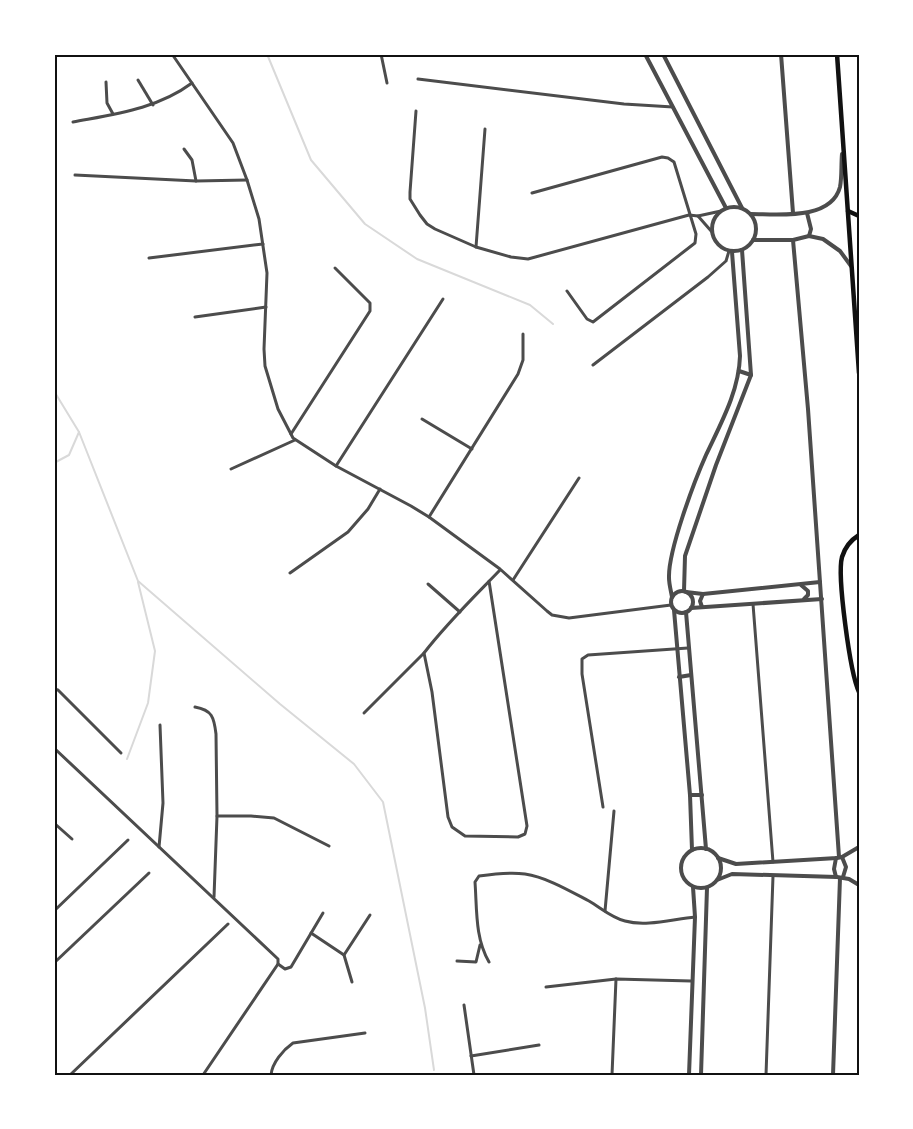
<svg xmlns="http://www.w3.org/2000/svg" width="913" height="1129" font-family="Arial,sans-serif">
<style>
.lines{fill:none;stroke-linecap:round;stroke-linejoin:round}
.stream{stroke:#d9d9d9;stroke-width:2}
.minor{stroke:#4c4c4c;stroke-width:3}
.tertiary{stroke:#4c4c4c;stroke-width:4}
.trunk{stroke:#111;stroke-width:4.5}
.neatline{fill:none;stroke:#111;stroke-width:2}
</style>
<rect width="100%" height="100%" fill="#fff"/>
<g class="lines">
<!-- stream -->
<g class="stream">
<path d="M267,54L311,160L365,224L417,259L530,305L553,324"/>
<path d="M54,391L79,432L138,581L280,704L354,764L383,802L425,1008L434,1070"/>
<path d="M54,463L69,455L79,432"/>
<path d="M127,759L148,703L155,651L138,582"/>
</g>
<!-- minor -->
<g class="minor">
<path d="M172,54L233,143L247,180L259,219L267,273L264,349L265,366L278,409L293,438L336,466L411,506L429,517L500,569L547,611L552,615L569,618L671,605"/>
<path d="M381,54L387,83"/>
<path d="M418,79L624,104L673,107"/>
<path d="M138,80L153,105"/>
<path d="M106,82L107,103L113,114"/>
<path d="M416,111L410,192V199L420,215L427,224L435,229L476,247L511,257L528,259L689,215L698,216L721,211"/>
<path d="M73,122C115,114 157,109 192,83"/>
<path d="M184,149L192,160L196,181"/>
<path d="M75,175L196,181L247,180"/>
<path d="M532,193L662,157L668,158L674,162L696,234L695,243L593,322L587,319L567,291"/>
<path d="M698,216L712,232"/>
<path d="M476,247L485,129"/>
<path d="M149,258L263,244"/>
<path d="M195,317L266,307"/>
<path d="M593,365L708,277L726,261L729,251"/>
<path d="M422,419L472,449"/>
<path d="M291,434L370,311V303L335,268"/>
<path d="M336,466L443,299"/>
<path d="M231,469L295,440"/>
<path d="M429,517L518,374L523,360V334"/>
<path d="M290,573L348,532L368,509L380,489"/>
<path d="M513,580L579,478"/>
<path d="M489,581L527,826L525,834L518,837L465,836L452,827L448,817L432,692L424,653C447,623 474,597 500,570"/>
<path d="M428,584L460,612"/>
<path d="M753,604L773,862"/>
<path d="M54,689L58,690L121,753"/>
<path d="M195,707C212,710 214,717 216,734L217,816L214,897"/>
<path d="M364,713L424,653"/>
<path d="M54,748L278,959V964L203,1075"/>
<path d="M603,807L582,674V659L588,655L688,648"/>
<path d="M217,816H251L274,818L329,846"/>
<path d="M54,823L72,839"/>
<path d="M159,847L163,803L160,725"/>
<path d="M54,911L128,840"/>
<path d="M605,911L614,811"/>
<path d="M311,933L344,955L370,915"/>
<path d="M344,955L352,982"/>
<path d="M457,961L476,962L480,945"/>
<path d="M489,962C475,938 477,910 475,882L479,876C493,874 511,872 525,874C546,877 570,891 589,901C601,908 612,918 625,921C646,927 673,919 695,917"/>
<path d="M54,963L149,873"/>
<path d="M278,964L285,969L291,967L323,913"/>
<path d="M546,987L616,979"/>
<path d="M464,1005L474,1075"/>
<path d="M471,1056L539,1045"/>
<path d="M70,1075L228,924"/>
<path d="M271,1075C272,1063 283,1050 293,1043L365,1033"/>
<path d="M612,1075L616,979L691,981"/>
<path d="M766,1075L773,876"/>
</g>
<!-- tertiary -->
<g class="tertiary">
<path d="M645,54L726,208"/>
<path d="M663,54L742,208"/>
<path d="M781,54L793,213"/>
<circle cx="734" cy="229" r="22"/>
<path d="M807,213L811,229L809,236"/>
<path d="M751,214C777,214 831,221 840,187C842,177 841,165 842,154"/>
<path d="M753,240H793L809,236L823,239L840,251L851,266"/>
<path d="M793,240L808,409L839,857"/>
<path d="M739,371L751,375"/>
<path d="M801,585L808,591V595L804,599"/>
<circle cx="682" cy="602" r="11"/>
<path d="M684,591L685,556L716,465L751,375L742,250"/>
<path d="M686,592L703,594L820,582"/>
<path d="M672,597C671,591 669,584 669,578C668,551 694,482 706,455C721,423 739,391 740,356L732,252"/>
<path d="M702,607L700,601L703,594"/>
<path d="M691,608L822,599"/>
<path d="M674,610L690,795L692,850"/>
<path d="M686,612L706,849"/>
<path d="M679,677L691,675"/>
<path d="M690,795H702"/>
<circle cx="701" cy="868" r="20"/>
<path d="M842,857L846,867L843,877"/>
<path d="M718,858L736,864L837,858L842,857L859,847"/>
<path d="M836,877L834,869L836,858"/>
<path d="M717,880L732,874L837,877L849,879L859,885"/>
<path d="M689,1075L695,917L693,887"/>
<path d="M701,1075L707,888"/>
<path d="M833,1075L840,878"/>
</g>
<!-- trunk -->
<g class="trunk">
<path d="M837,54L859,373"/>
<path d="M848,211L859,216"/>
<path d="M859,535C851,540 845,547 842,557C837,576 850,673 859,692"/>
</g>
</g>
<!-- border -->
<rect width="913" height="1129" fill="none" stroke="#ffffff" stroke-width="111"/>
<rect x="56" y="56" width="802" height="1018" class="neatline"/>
</svg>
